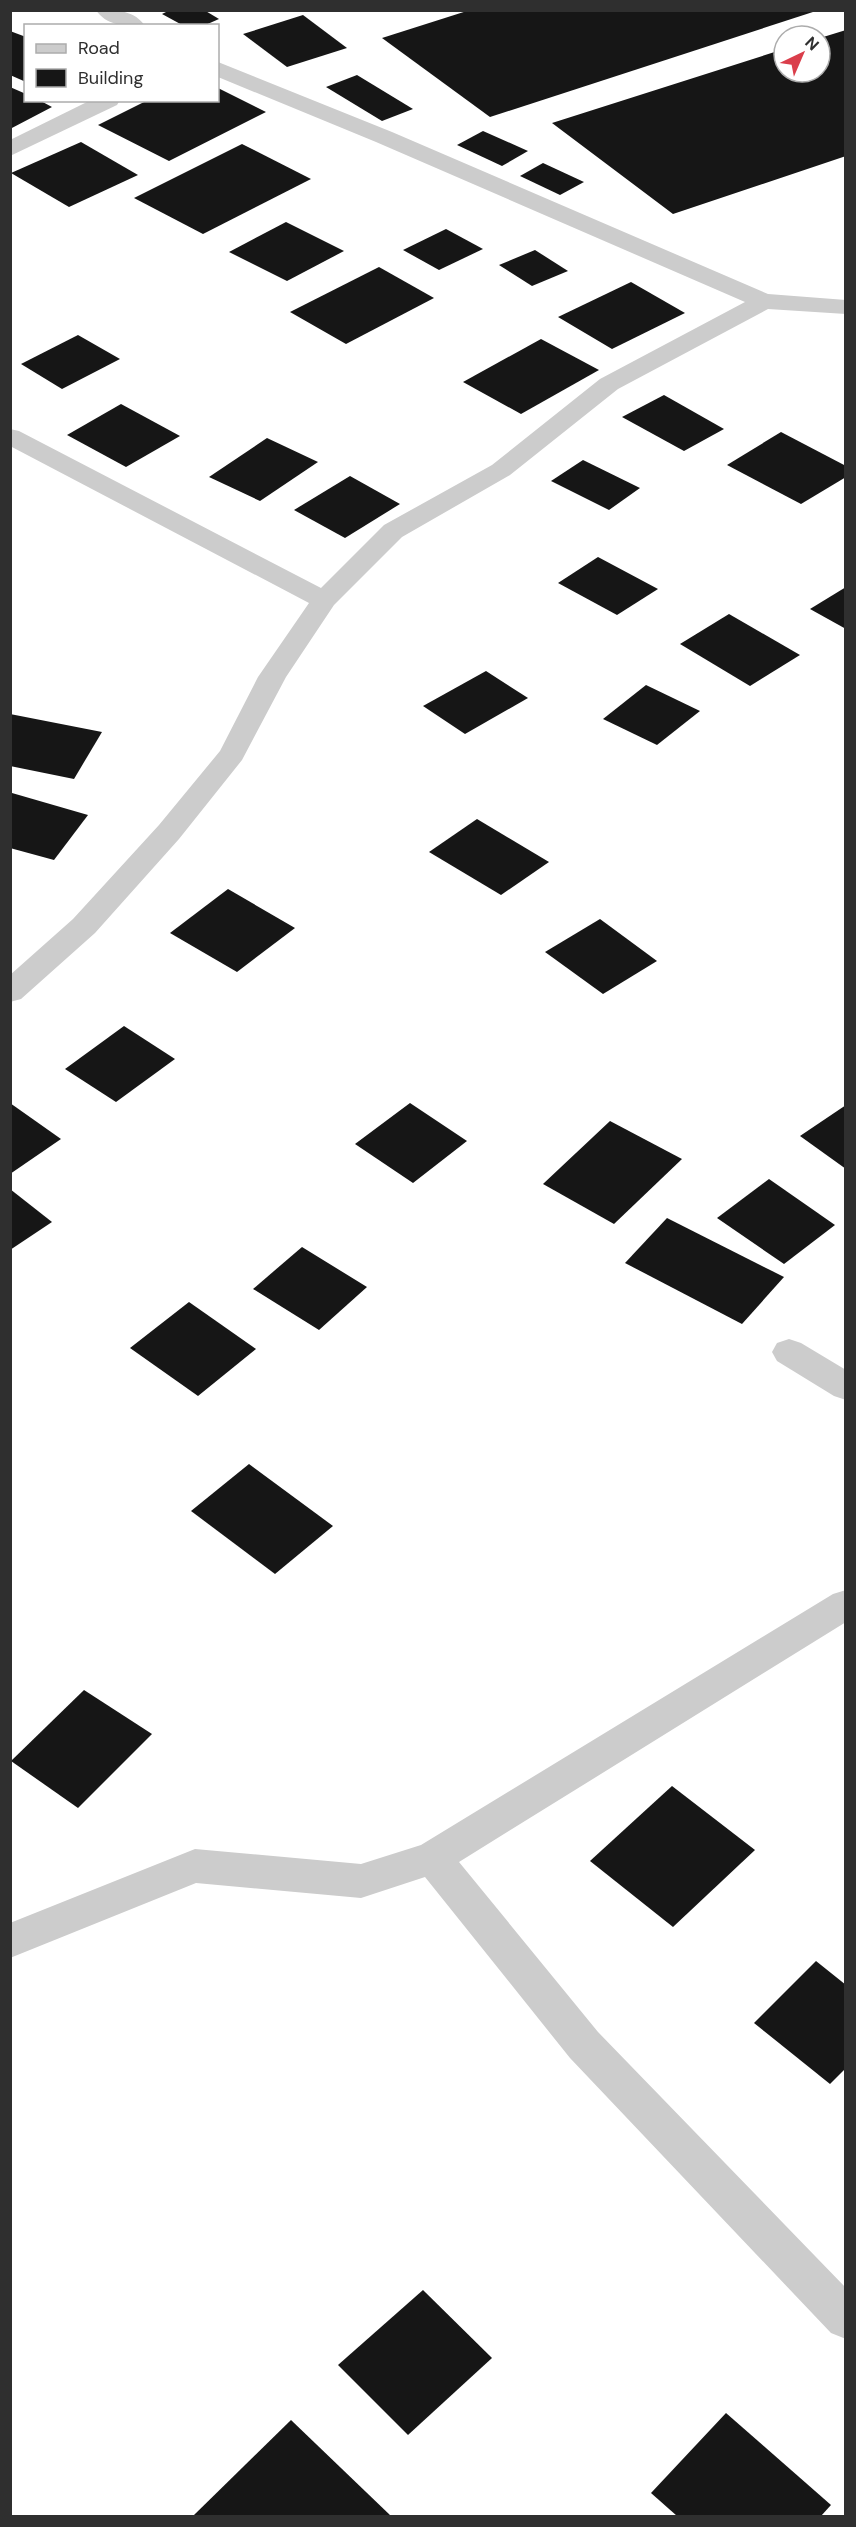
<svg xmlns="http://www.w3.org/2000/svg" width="856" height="2527" font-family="'DM Sans',sans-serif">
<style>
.building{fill:#161616}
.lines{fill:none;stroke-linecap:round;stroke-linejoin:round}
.minor{fill:#ccc;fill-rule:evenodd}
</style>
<rect width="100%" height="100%" fill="#fff"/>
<!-- building -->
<g class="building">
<path d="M170,10H204L219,19L203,26H184L162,14Z"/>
<path d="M470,10H816V11L490,117L382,38Z"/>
<path d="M303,15L347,48L287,67L243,34Z"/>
<path d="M846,30V156L673,214L552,123L784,49V72H820V38Z"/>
<path d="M10,31L26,37V82L10,75Z"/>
<path d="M357,75L413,109L382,121L326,87Z"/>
<path d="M10,87L26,94V100H39L52,107L10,129Z"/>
<path d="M218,88L266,112L169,161L98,125L148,100H218Z"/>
<path d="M483,131L528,151L502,166L457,145Z"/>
<path d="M81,142L138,175L69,207L11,173Z"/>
<path d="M242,144L311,179L203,234L134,198Z"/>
<path d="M543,163L584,182L560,195L520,176Z"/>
<path d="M286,222L344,251L287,281L229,252Z"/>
<path d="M446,229L483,249L439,270L403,250Z"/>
<path d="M535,250L568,271L532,286L499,265Z"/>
<path d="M379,267L434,298L346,344L290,312Z"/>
<path d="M631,282L685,313L612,349L558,317Z"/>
<path d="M78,335L120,359L62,389L21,364Z"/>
<path d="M541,339L599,370L521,414L463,382Z"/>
<path d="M664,395L724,429L684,451L622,417Z"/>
<path d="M121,404L180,436L126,467L67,435Z"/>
<path d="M781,432L846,466V477L801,504L727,465Z"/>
<path d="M267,438L318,462L260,501L209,477Z"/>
<path d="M583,460L640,488L609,510L551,481Z"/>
<path d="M350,476L400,504L345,538L294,510Z"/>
<path d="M598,557L658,589L617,615L558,583Z"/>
<path d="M846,587V629L810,609Z"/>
<path d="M729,614L800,655L750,686L680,644Z"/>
<path d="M486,671L528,698L465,734L423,706Z"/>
<path d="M646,685L700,711L657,745L603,719Z"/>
<path d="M10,714L102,732L74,779L10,766Z"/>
<path d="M12,793L88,815L54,860L10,848Z"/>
<path d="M477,819L549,862L501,895L429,852Z"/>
<path d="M228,889L295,928L237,972L170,933Z"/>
<path d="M600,919L657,961L603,994L545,952Z"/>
<path d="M124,1026L175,1059L116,1102L65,1069Z"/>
<path d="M10,1103L61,1139L10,1174Z"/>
<path d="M410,1103L467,1141L413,1183L355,1144Z"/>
<path d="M846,1105V1169L800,1136Z"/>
<path d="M610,1121L682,1159L614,1224L543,1184Z"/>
<path d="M769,1179L835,1225L784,1264L717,1218Z"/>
<path d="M10,1189L52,1222L10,1250Z"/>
<path d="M667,1218L784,1277L742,1324L625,1263Z"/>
<path d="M302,1247L367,1287L319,1330L253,1289Z"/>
<path d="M189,1302L256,1349L198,1396L130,1348Z"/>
<path d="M249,1464L333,1526L275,1574L191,1511Z"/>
<path d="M84,1690L152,1734L78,1808L11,1761Z"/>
<path d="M672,1786L755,1850L673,1927L590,1861Z"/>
<path d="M816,1961L846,1985V2068L830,2084L754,2023Z"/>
<path d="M423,2290L492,2358L408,2435L338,2365Z"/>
<path d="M726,2413L831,2505L821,2516H677L651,2493Z"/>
<path d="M291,2420L391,2516L194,2515Z"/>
</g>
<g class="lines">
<!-- minor -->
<g class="minor">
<path d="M96,10C113,10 134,9 145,26C128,26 107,27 96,10Z"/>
<path d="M218,62L392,132L768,294L846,300V314L768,309L618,389L510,475L402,537L334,605L286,677L242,760L179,839L95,933L21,999L10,1002V975L73,919L159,825L220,751L258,677L309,603L10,446V429L19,431L321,588L384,525L492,465L600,379L745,302L376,142L218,77Z"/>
<path d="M91,100H120L117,105L10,156V140Z"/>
<path d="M789,1339L801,1343L846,1370V1400L834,1396L777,1361L772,1352L777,1343Z"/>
<path d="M846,1590V1622L459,1862L598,2032L846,2288V2339L831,2333L570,2058L425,1877L361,1898L196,1883L10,1958V1923L195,1849L361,1864L421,1845L833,1594Z"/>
</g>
</g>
<!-- border -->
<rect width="856" height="2527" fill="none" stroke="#2f2f2f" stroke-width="24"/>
<!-- legend -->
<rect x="24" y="24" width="195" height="78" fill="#ffffff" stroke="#acacac" stroke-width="1.5"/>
<rect x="36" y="44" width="30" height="9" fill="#cccccc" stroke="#acacac" stroke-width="1.5"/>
<text x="78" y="54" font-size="18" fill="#2f2f2f">Road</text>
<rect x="36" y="69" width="30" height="18" fill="#161616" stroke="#acacac" stroke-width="1.5"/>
<text x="78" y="84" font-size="18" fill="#2f2f2f">Building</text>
<!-- north arrow -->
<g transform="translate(802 54) rotate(44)"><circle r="28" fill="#ffffff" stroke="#acacac" stroke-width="1.5"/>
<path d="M0-4.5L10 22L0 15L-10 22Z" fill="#da3e4b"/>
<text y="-9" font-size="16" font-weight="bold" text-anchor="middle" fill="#2f2f2f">N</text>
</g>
</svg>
